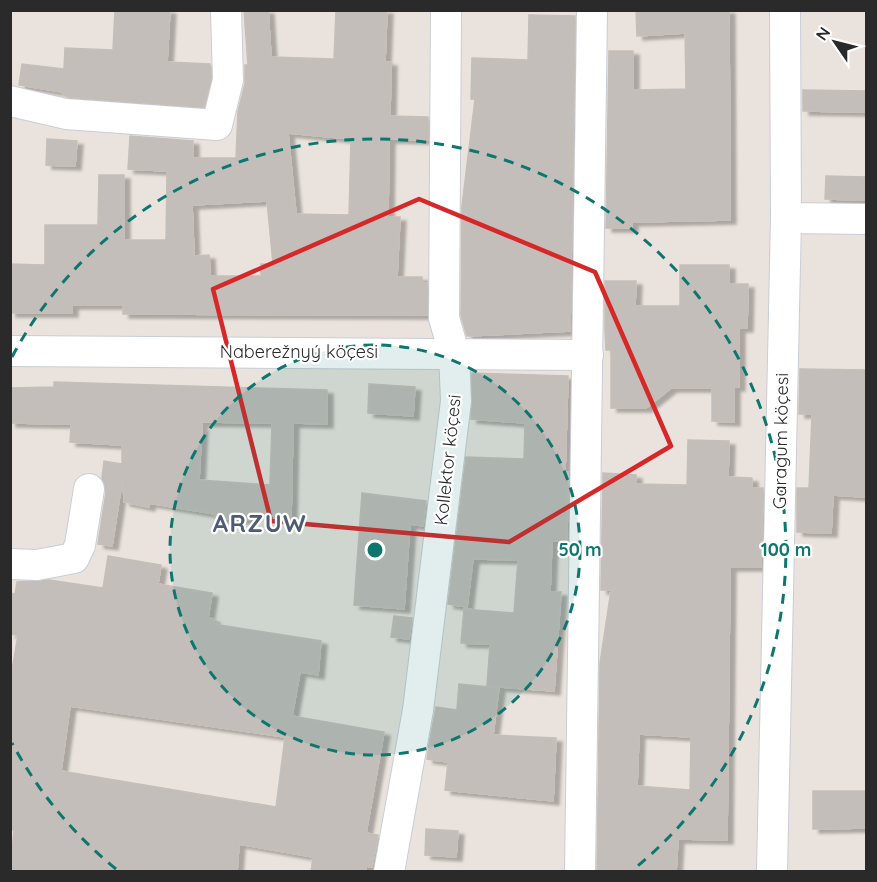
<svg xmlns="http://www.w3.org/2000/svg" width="877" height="882" font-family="Quicksand,sans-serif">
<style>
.building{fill:#c3beb9;stroke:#c6bfb7;stroke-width:1.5;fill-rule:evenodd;filter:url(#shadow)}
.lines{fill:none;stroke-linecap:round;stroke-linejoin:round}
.minor-casing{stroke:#c9cdd6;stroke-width:32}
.minor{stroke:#fff;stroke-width:30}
.marked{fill:none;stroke:#d62828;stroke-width:4.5;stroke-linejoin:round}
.ring{fill:none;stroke:#0f766e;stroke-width:3;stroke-dasharray:10 8}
.labels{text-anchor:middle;stroke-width:4.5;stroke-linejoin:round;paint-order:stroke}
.street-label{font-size:18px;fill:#2a2a2a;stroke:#fff}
.district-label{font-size:24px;font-weight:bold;letter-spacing:1.5px;fill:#4f5a76;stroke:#fff}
.centre{fill:#0f766e;stroke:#fff;stroke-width:3}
.ring-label{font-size:18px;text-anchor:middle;font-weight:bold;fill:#0f766e;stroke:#fff;stroke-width:4.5;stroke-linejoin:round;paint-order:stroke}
</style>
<defs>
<filter id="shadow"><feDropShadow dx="6" dy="4" stdDeviation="1.5" flood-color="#0004"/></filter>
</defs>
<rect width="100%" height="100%" fill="#eae3dd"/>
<!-- building -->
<g class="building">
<path d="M115,10H170L167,62L210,64L211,78L204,107L69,97L63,95V92L19,85L22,64L64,69L65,48L113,50Z"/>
<path d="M244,10H268L271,57L334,59L336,10H387L385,62H391L390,116L428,117V140L389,139L388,217H400L397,277H422V283H427V315L123,314V305H72V313H10V264L45,265V225H98L99,175H124V240H166L167,171L128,169L130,136L193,141V158H236L238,111L245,84V65H248ZM288,133L351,139L349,215L296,214ZM267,201L273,264H261V276H210L209,255L194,256L192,205Z"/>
<path d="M636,10H729L730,220L632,222V228H606L609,51H633V90L686,89L685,33L637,36Z"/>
<path d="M529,15L575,16L570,331L467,336L461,316L462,206L475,99H471L472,58L528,60Z"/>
<path d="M803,90L867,91V112L803,111Z"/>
<path d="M47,139L77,141L75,166L46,165Z"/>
<path d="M826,176L867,177V200L825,199Z"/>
<path d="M680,265H729V284H748L747,328H739V387H734V422L712,421V388H671L646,408H611V350H606L605,329V281H636L635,306H680Z"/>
<path d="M800,369L867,370V492L864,497L833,495L831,533L797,532V488H809L812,414H799Z"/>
<path d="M472,373L568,376L565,472H568L567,541H552L550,592H561L554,691L487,686L490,644L461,643L464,609L514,613L518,560L473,559L467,607L448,604L466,457L524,459L525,423L471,419Z"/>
<path d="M54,382L327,390V424L293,423L291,519L250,512V520L215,518V514L149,503V507L124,502L123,475L112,546L98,544L106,492L102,478L104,461L122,464V445L70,442L71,424L10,423V388L54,387ZM202,422L272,423L270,485L199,480Z"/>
<path d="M369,384L415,387L413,416L368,413Z"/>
<path d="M688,440L729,441L728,477L752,478V488H763L761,567H730L727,840L678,839L676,872H597L600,663L611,590H601L603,473L636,475V484L687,485ZM639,734L691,737L690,790L637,786Z"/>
<path d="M362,493L426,501L423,526L410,524L404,609L354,605Z"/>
<path d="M108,556L161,565L158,584L212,593L208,618L214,619L213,624L321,641L318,675L300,672L292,716L384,732L366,833L378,835L372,867L366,866L365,872H311L313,857L239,844L237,872H10L14,830H10V682L18,635L10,634V593L15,594L17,582L49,580L103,588ZM70,706L285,737L276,807L61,771Z"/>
<path d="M394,616L412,618L409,639L391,637Z"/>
<path d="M459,684L499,688L493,735L556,738L553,801L445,790L448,762L427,759L429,745L436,707L457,710Z"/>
<path d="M813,791H867V828L813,829Z"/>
<path d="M426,829L458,831L456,857L425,855Z"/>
</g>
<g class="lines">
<defs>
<g id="minor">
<path d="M10,101L66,114L217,125L228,80L226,10"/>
<path d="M786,218L866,219"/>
<path d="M10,351L588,355"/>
<path d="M10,564L37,565L74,558L80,545L89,489"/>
<path d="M389,872L418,710L456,401L454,353L444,318L446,10"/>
<path d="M580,872L592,10"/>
<path d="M772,872L786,218L785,10"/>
</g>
</defs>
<!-- minor casing -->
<use href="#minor" class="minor-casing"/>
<!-- minor -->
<use href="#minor" class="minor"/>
</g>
<!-- marked area -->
<path class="marked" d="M419,199L595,272L671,446L509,542L271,521L213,289Z"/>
<!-- distance rings -->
<circle cx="375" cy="550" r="205" fill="#0f766e" fill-opacity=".12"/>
<g class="ring">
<circle cx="375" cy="550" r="205"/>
<path d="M116 869A411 411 0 0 1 12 743M12 357A411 411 0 1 1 634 869"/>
</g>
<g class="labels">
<!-- street labels -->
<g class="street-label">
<text x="299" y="358">Naberežnyý köçesi</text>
<text transform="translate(781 441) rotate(-89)" y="6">Garagum köçesi</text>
<text transform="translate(448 460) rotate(-84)" y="6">Kollektor köçesi</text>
</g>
<!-- district labels -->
<g class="district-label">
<text x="260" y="532">ARZUW</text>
</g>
</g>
<circle cx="375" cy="550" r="9" class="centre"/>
<g class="ring-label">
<text x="580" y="556">50 m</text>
<text x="786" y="556">100 m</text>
</g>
<!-- border -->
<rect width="877" height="882" fill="none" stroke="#2a2a2a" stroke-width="24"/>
<!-- north arrow -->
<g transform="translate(835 42) rotate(305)" stroke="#ffffff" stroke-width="4.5" paint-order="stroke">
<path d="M0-4.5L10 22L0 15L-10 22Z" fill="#2a2a2a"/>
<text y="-9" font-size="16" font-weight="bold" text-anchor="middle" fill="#2a2a2a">N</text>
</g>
</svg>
